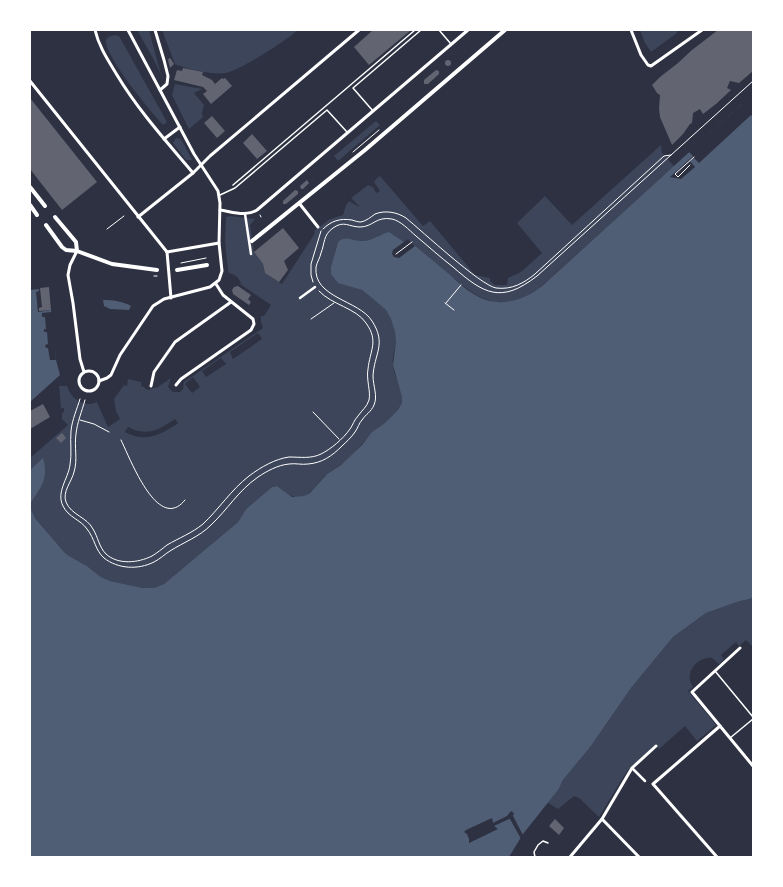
<svg xmlns="http://www.w3.org/2000/svg" width="783" height="887" font-family="'Work Sans',sans-serif">
<style>
.green{fill:#3c4559;fill-rule:evenodd}
.water{fill:#4f5d75}
.pier{fill:#2d3142}
.building{fill:#626471}
.lines{fill:none;stroke-linecap:round;stroke-linejoin:round}
.path{stroke:#fff;stroke-width:1}
.service{stroke:#fff;stroke-width:1.5}
.pedestrian{stroke:#fff;stroke-width:2.5}
.minor{stroke:#fff;stroke-width:3}
.tertiary{stroke:#fff;stroke-width:4}
</style>
<rect width="100%" height="100%" fill="#2d3142"/>
<!-- green -->
<g class="green">
<path d="M137,30H149L161,75L154,60Z"/>
<path d="M162,30H298C287,40 239,71 226,73C213,75 191,70 177,65L175,64Z"/>
<path d="M640,30H677V33L651,52L645,43Z"/>
<path d="M115,35L119,36L167,122L163,125C151,112 104,56 106,40L108,37Z"/>
<path d="M175,84L202,89L194,93L204,105L202,113L203,117L189,129L172,95Z"/>
<path d="M376,121L380,125L338,161L334,156Z"/>
<path d="M176,138L181,139L192,160H186L173,143Z"/>
<path d="M661,145L662,153L674,166L537,290C500,315 477,299 448,273C435,262 421,251 408,239L404,242L382,234C377,237 371,240 365,241C355,242 345,235 338,242C336,248 330,270 332,274C337,286 353,285 363,291C371,295 380,303 386,310C392,319 397,331 396,341C395,349 392,357 393,365C394,377 405,393 402,403C400,410 390,420 384,424C382,426 379,426 377,429C361,443 349,462 330,472C318,479 310,503 292,496C286,494 282,489 277,486L272,487L246,509L238,522L164,584L154,588H143L110,581L101,577L87,566L69,556L65,553L31,513L30,504L43,459L30,470V458L68,425L62,419V413L64,412V408H61L59,386H67C71,399 84,408 97,402L108,427L120,419L116,411L114,399L124,385L127,386L128,379L141,382V386L144,387L147,390L158,387L171,378L168,387L173,392H180L183,389L184,382L263,328L261,322V316H264L271,305L240,284L241,283C238,277 236,275 229,273L228,271L225,241L226,217L230,216L255,219L250,225L254,252L263,264L265,273L282,284L315,233L314,231L330,219L343,215L346,205L349,201L359,207V206L351,198L368,185L373,187L376,193L380,191L374,182L377,178L380,176L423,226L430,221L475,275L490,278V281L495,285H507L508,278L521,272L542,253L517,223L545,196L572,225ZM258,333L262,339L233,359L230,352ZM221,358L226,364L206,377L202,371ZM193,377L200,387L192,393L185,384ZM175,419L178,423C161,435 145,443 125,432L128,427C148,437 158,430 175,419Z"/>
<path d="M753,598V647L746,640L739,646L736,642L721,655L724,659L719,664L712,658C698,656 683,673 693,687L688,691L716,725L697,741L685,726L659,749L655,745L627,771L599,817L579,798L574,796L558,809L548,803L563,781V780L591,746L631,688L673,637L706,613L737,602Z"/>
</g>
<!-- water -->
<g class="water">
<path d="M753,94V598L737,602L706,613L673,637L631,688L591,746L563,780L558,790L523,834L509,857H30V508L35,518L65,553L69,556L87,566L101,577L110,581L143,588H154L164,584L238,522L246,509L272,487L277,486L292,497L304,496L310,493L327,474L341,465L362,445L372,432L385,423L398,410L402,403V397L393,365L396,341L395,332L391,319L386,310L371,297L362,290L338,283L331,274V267L338,242C345,235 352,241 362,241C372,241 380,234 389,232L404,242L408,239C421,251 435,262 448,273C458,282 467,291 479,297C500,308 525,300 542,286Z"/>
<path d="M39,289V291L36,292L38,312L51,310L56,360L60,375L30,402V290Z"/>
<path d="M103,300C113,300 122,301 131,306L129,310L110,309L104,306Z"/>
<path d="M43,458C49,480 41,487 30,504V507V470Z"/>
</g>
<!-- pier -->
<g class="pier">
<path d="M753,92V117L751,115L699,163L694,158L690,161L695,167L681,179L670,177L693,156L689,152L742,104L740,103Z"/>
<path d="M408,239L415,246L399,258L394,257L392,254L393,250Z"/>
<path d="M52,312L56,360H50L48,348H46L45,345L48,344L47,332H44V329H46L45,317H42V313Z"/>
<path d="M511,811L514,813L513,816L524,837L521,839L520,837L510,819H509L494,826L498,829L469,843V839L467,834L464,832L466,830L492,818L493,823L507,816Z"/>
</g>
<!-- building -->
<g class="building">
<path d="M373,30H411L369,65L354,47Z"/>
<path d="M718,30H753V71L739,83L730,81L727,88L731,90L716,104L703,114L700,109L693,113L692,123L690,124L683,134L672,145L660,117L659,109L660,95L657,93L652,85L660,77L678,63L692,50Z"/>
<path d="M169,58L171,59L174,64L170,68L168,60Z"/>
<circle cx="448" cy="63" r="3"/>
<path d="M183,68L203,72L202,75L212,80L215,84L222,78L223,79L225,78L232,86L211,104L203,94L207,91L203,87L174,80L177,70L182,71Z"/>
<path d="M436,70L439,71V74L428,84H424V80Z"/>
<path d="M30,98L97,182L62,210L30,169Z"/>
<path d="M212,116L225,131L217,138L204,123Z"/>
<path d="M252,134L267,151L257,159L243,143Z"/>
<path d="M307,180L309,183L303,189H301L300,186Z"/>
<path d="M295,190L298,191V194L286,204H283V201Z"/>
<path d="M283,228L299,248L284,261L288,270L279,282L265,273L263,264L254,252Z"/>
<path d="M238,286L251,295L248,299L251,302L249,305L233,294L232,290L234,287Z"/>
<path d="M49,287L51,310L39,311V308L42,307L40,288Z"/>
<path d="M43,404L50,417L30,429V411Z"/>
<path d="M62,433L66,438L61,443L56,438Z"/>
<path d="M555,819L564,828L559,835L549,826Z"/>
</g>
<g class="lines">
<!-- path -->
<g class="path">
<path d="M353,152L379,130"/>
<path d="M690,165L678,177L675,174L694,157"/>
<path d="M260,215L261,217"/>
<path d="M107,229L124,216"/>
<path d="M323,229C331,221 340,218 352,220C355,221 358,222 361,222C366,221 371,217 375,214C385,210 397,212 406,218C422,231 480,285 496,288C512,290 524,283 535,274L664,156L671,155"/>
<path d="M396,254L412,242"/>
<path d="M181,263L206,258"/>
<path d="M154,276H157"/>
<path d="M313,282L311,275V264L321,231"/>
<path d="M445,303L454,310"/>
<path d="M446,303L461,285"/>
<path d="M311,319L334,303"/>
<path d="M80,399C77,409 72,420 71,431C70,442 72,454 70,465C68,479 56,492 63,506C68,517 81,520 87,529C95,539 95,550 104,558C118,569 138,570 154,562C160,559 165,554 170,551C184,542 199,537 211,525C228,509 238,491 258,477C267,471 278,465 289,464C295,463 302,465 308,464C322,463 332,456 342,446C346,442 351,438 355,432C358,428 359,423 362,420C366,414 371,412 374,405C378,396 373,386 373,376C374,354 387,344 372,321C359,300 313,298 316,267C317,262 320,258 321,253C325,243 323,235 333,228C344,220 349,227 360,227C373,227 376,216 392,219C401,221 409,230 416,236C428,246 440,257 453,267C484,294 501,304 537,276L753,81"/>
<path d="M85,400C82,411 77,423 76,434C74,447 78,459 74,472C72,481 62,492 66,502C71,515 87,517 93,529C98,537 99,547 106,554C118,565 138,563 152,556C157,553 162,549 167,545C179,538 192,533 203,524C219,509 231,490 249,476C261,467 275,459 289,457C300,457 311,459 321,454C331,449 343,439 350,429C353,425 354,420 358,416C362,410 367,407 369,400C371,392 366,379 368,369C370,350 379,341 366,323C356,308 332,305 319,291"/>
<path d="M313,412L339,439"/>
<path d="M80,420L94,424L109,432"/>
<path d="M121,440C130,458 158,534 185,500"/>
</g>
<!-- service -->
<g class="service">
<path d="M439,30L451,44"/>
<path d="M373,111L353,88L421,30"/>
<path d="M233,185L415,30"/>
<path d="M220,195L235,188L327,110L347,132"/>
<path d="M715,671L753,717"/>
<path d="M730,738L753,719"/>
<path d="M535,857L534,852L538,845L543,841L548,843"/>
</g>
<!-- pedestrian -->
<g class="pedestrian">
<path d="M245,214L251,254"/>
<path d="M300,298L315,287"/>
<path d="M632,768L645,781"/>
</g>
<!-- minor -->
<g class="minor">
<path d="M95,30C99,47 108,60 117,75C138,110 166,141 193,173"/>
<path d="M155,30L164,60L168,76L167,84L160,90"/>
<path d="M631,30L641,55L648,65L651,66L702,30"/>
<path d="M30,81L167,252"/>
<path d="M164,139L180,127"/>
<path d="M299,203L318,227"/>
<path d="M220,210C233,212 246,217 257,210L468,30"/>
<path d="M138,217L193,173L210,156L359,30"/>
<path d="M77,251L70,265L68,275L73,303L80,359L84,372"/>
<path d="M167,252L219,243"/>
<path d="M167,252L171,298"/>
<circle cx="89" cy="381" r="10"/>
<path d="M99,381L107,378L111,375L120,355L153,306L164,299L210,287L219,280L222,271L219,243L220,203L218,191L194,154L128,30"/>
<path d="M176,385L181,379L251,330L254,324L253,319L223,295L216,284"/>
<path d="M151,386L154,372L175,342L231,302"/>
<path d="M740,648L692,692L753,766"/>
<path d="M602,819L639,857"/>
<path d="M570,857L602,819L632,768L656,746"/>
<path d="M717,857L653,784L720,726"/>
</g>
<!-- tertiary -->
<g class="tertiary">
<path d="M30,187L45,206"/>
<path d="M30,205L37,215"/>
<path d="M55,217L76,242L77,251"/>
<path d="M46,225L62,247L66,250L77,251L112,264L157,270"/>
<path d="M252,241L365,150L505,30"/>
<path d="M177,270L207,265"/>
</g>
</g>
<!-- border -->
<rect width="783" height="887" fill="none" stroke="#ffffff" stroke-width="62"/>
</svg>
